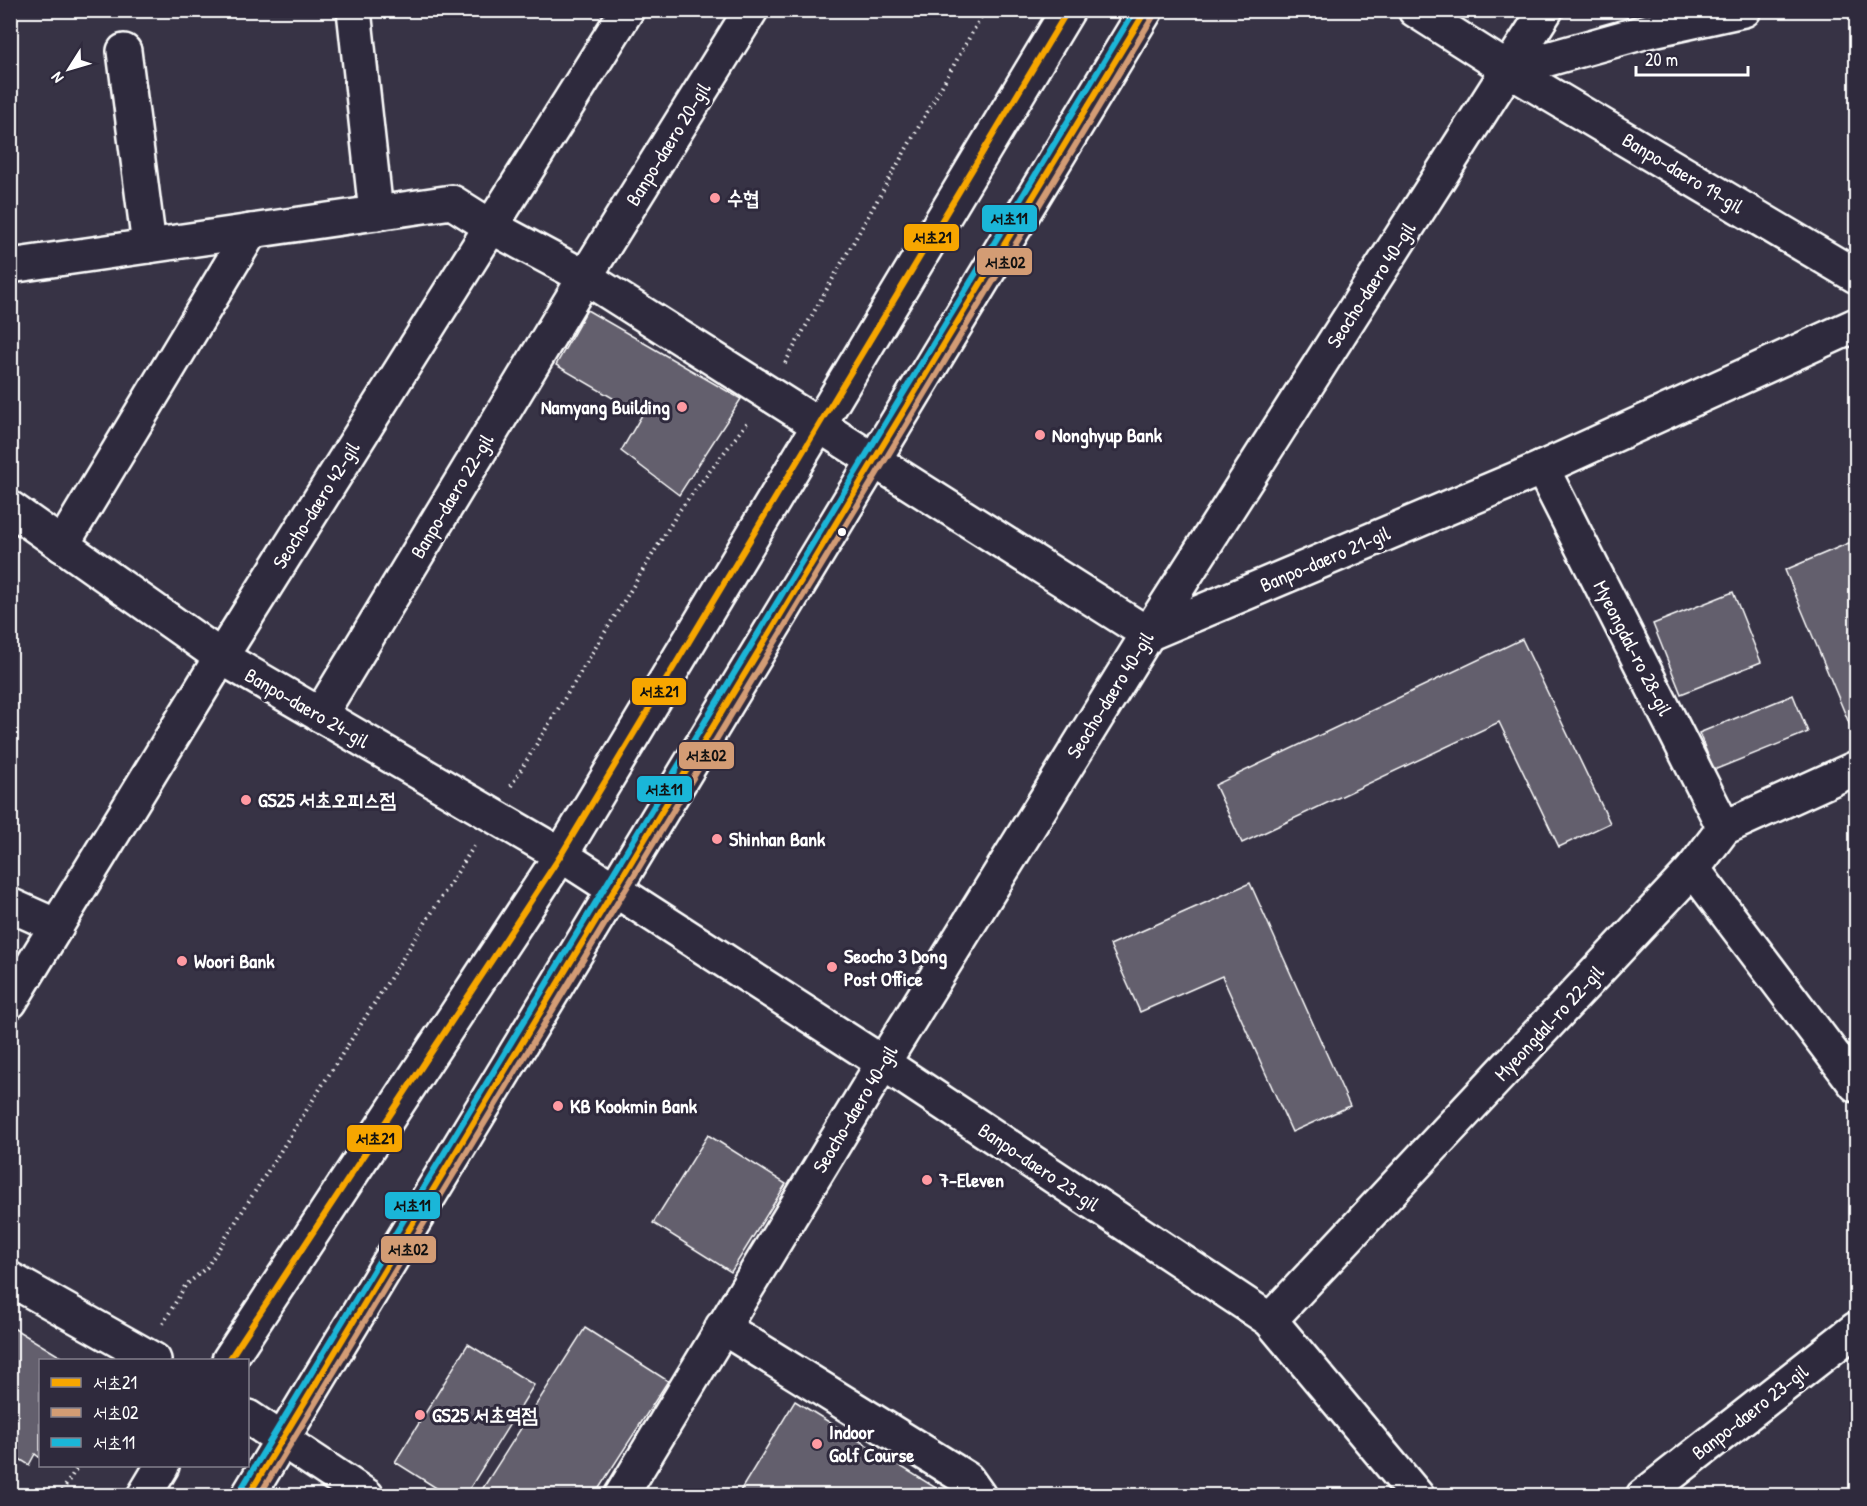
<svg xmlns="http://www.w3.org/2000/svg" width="1867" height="1506" font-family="'Patrick Hand','Poor Story',sans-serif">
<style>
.building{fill:#635f6d;stroke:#fff;stroke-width:1.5}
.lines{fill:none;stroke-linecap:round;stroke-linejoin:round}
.minor-casing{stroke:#fff;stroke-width:38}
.major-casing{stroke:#fff;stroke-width:38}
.path{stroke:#fff;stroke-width:4;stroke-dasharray:1.5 4.5;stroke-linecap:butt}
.minor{stroke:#2f2a3d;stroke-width:33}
.major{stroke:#2f2a3d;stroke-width:33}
.bus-1-casing{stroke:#2f2a3d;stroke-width:10}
.bus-2-casing{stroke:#2f2a3d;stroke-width:10}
.bus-3-casing{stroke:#2f2a3d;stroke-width:10}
.bus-1{stroke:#f7a600;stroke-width:6}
.bus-2{stroke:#d39c74;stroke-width:6}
.bus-3{stroke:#1ab6d8;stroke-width:6}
.poi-dot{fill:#ff9aa2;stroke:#2f2a3d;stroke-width:2}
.bus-dot{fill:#fff;stroke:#2f2a3d;stroke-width:2}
.labels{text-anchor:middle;stroke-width:6;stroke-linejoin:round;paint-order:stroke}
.street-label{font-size:20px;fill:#fff;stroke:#2f2a3d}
.poi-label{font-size:20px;font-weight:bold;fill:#fff;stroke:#2f2a3d;text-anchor:start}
.line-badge{stroke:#2f2a3d;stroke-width:2}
.pale-badge-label{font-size:16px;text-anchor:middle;font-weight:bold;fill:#111}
</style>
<rect width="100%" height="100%" fill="#373345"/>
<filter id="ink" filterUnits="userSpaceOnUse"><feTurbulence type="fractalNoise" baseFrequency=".0167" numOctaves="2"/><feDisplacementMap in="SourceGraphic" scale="12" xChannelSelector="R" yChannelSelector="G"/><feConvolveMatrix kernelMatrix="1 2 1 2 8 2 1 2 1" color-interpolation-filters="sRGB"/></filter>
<g filter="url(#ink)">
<!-- building -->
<g class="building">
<path d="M587,310L741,399L679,495L621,451L642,415L556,365Z"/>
<path d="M1856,540V734L1854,735L1785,570Z"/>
<path d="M1733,592L1761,662L1681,694L1653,624Z"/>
<path d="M1522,639L1610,823L1559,847L1499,722L1242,843L1215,785Z"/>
<path d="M1793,695L1808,732L1714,770L1699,733Z"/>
<path d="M1250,883L1350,1106L1292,1132L1222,976L1140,1012L1110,945Z"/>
<path d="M708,1135L786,1184L731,1272L653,1223Z"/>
<path d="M10,1326L66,1360H40V1458L35,1454L29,1465L10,1453Z"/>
<path d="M585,1328L668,1381L594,1496H488L481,1491Z"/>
<path d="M468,1344L534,1385L465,1496H449L395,1462Z"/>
<path d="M795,1401L936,1488L932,1496H737Z"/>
</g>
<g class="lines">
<defs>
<g id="minor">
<path d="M354,10L376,213"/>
<path d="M1415,10L1509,70L1856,276"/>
<path d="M124,51L149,246"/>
<path d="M1509,70L1644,32L1744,10"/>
<path d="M10,266L452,202L490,226L585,277L1148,634L1542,468L1856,325"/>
<path d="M1542,468L1724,828"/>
<path d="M10,508L221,657L561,855L883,1063L1270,1320L1417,1496"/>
<path d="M62,545L251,231"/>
<path d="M320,715L585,277L751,10"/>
<path d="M1693,869L1856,1085"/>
<path d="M10,905L57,926"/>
<path d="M10,1002L221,657L627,10"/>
<path d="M10,1279L154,1360"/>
<path d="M1270,1320L1693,869L1724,828L1856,768"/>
<path d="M722,1327L967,1479L979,1496"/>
<path d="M248,1417L367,1496"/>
<path d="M621,1496L883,1063L1148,634L1546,10"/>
<path d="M1643,1496L1856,1329"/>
</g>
<g id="major">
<path d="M229,1360L561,855L1068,10"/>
<path d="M144,1496L162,1466"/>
<path d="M248,1496L1146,10"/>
</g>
</defs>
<!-- minor casing -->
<use href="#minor" class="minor-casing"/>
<!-- major casing -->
<use href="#major" class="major-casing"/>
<!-- path -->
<g class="path">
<path d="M785,363L985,10"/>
<path d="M511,786L679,511L747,423"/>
<path d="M163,1324L185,1286L207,1267L474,846"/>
<path d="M59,1496L78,1466"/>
</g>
<!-- minor -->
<use href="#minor" class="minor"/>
<!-- major -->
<use href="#major" class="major"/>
<defs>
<g id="bus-1">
<path d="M229,1360L561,855L1068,10"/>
<path d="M248,1496L1146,10"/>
</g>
<path id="bus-2" d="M259,1496L1154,15"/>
<path id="bus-3" d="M240,1491L1135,10"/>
</defs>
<!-- bus-1 casing -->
<use href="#bus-1" class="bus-1-casing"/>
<!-- bus-2 casing -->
<use href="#bus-2" class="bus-2-casing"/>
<!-- bus-3 casing -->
<use href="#bus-3" class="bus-3-casing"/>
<!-- bus-1 -->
<use href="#bus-1" class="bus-1"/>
<!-- bus-2 -->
<use href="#bus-2" class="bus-2"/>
<!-- bus-3 -->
<use href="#bus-3" class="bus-3"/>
</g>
</g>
<!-- markers -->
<g class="poi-dot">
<circle cx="715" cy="198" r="6"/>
<circle cx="682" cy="407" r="6"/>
<circle cx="1040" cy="435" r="6"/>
<circle cx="246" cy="800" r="6"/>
<circle cx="717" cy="839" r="6"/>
<circle cx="182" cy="961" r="6"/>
<circle cx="832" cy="967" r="6"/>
<circle cx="558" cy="1106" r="6"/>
<circle cx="927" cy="1180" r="6"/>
<circle cx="420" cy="1415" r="6"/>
<circle cx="817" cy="1444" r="6"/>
</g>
<circle class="bus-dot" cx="842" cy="532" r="5"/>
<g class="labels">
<!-- street labels -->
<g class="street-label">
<text transform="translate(668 144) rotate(-58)" y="7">Banpo-daero 20-gil</text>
<text transform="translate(1683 173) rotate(31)" y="7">Banpo-daero 19-gil</text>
<text transform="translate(1371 285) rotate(-57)" y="7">Seocho-daero 40-gil</text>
<text transform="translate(452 496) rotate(-59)" y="7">Banpo-daero 22-gil</text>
<text transform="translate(316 505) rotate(-58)" y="7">Seocho-daero 42-gil</text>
<text transform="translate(1325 559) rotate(-23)" y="7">Banpo-daero 21-gil</text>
<text transform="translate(1633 648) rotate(63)" y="7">Myeongdal-ro 28-gil</text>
<text transform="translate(1110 695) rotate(-58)" y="7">Seocho-daero 40-gil</text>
<text transform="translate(307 708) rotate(30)" y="7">Banpo-daero 24-gil</text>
<text transform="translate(1549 1023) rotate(-47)" y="7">Myeongdal-ro 22-gil</text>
<text transform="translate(855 1109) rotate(-59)" y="7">Seocho-daero 40-gil</text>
<text transform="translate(1039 1167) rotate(34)" y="7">Banpo-daero 23-gil</text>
<text transform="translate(1750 1412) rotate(-38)" y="7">Banpo-daero 23-gil</text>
</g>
<!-- poi labels -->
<g class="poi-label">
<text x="727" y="205">수협</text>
<text x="670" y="414" text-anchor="end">Namyang Building</text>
<text x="1052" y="442">Nonghyup Bank</text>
<text x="258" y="807">GS25 서초오피스점</text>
<text x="729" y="846">Shinhan Bank</text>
<text x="844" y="963">Seocho 3 Dong<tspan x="844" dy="23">Post Office</tspan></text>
<text x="194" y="968">Woori Bank</text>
<text x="570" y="1113">KB Kookmin Bank</text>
<text x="939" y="1187">7-Eleven</text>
<text x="432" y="1422">GS25 서초역점</text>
<text x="829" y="1439">Indoor<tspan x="829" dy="23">Golf Course</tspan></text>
</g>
</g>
<g class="line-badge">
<rect x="981" y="204" width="57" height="29" rx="6" fill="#1ab6d8"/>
<rect x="903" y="223" width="57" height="29" rx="6" fill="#f7a600"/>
<rect x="976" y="247" width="57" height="29" rx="6" fill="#d39c74"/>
<rect x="631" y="677" width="56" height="29" rx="6" fill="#f7a600"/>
<rect x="678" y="741" width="57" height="29" rx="6" fill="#d39c74"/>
<rect x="636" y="775" width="57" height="28" rx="6" fill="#1ab6d8"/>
<rect x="346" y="1124" width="57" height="29" rx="6" fill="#f7a600"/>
<rect x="384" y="1191" width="57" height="29" rx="6" fill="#1ab6d8"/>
<rect x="380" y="1235" width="57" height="29" rx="6" fill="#d39c74"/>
</g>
<g class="pale-badge-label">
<text x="1009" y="224">서초11</text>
<text x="932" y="243">서초21</text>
<text x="1005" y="268">서초02</text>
<text x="659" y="697">서초21</text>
<text x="706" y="761">서초02</text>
<text x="664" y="795">서초11</text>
<text x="375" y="1144">서초21</text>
<text x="412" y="1211">서초11</text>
<text x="408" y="1255">서초02</text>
</g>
<!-- margin -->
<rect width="1867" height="1506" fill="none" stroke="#2f2a3d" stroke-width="36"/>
<rect x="18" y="18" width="1831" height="1470" fill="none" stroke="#fff" stroke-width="2" filter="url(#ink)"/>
<!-- legend -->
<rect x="39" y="1359" width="210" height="108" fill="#2f2a3d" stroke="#827f8b" stroke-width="1.5"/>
<rect x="51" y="1378" width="30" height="9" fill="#f7a600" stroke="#827f8b" stroke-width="1.5"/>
<text x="93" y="1389" font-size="18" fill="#ffffff">서초21</text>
<rect x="51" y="1408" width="30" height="9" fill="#d39c74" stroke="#827f8b" stroke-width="1.5"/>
<text x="93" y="1419" font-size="18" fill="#ffffff">서초02</text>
<rect x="51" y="1438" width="30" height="9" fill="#1ab6d8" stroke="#827f8b" stroke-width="1.5"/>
<text x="93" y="1449" font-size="18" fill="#ffffff">서초11</text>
<!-- north arrow -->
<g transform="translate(69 69) rotate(233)" stroke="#2f2a3d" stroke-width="4.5" paint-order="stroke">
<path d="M0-4.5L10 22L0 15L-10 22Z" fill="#ffffff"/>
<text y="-9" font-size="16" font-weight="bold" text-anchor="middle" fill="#ffffff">N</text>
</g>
<!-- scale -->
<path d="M1636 66v9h112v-9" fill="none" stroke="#ffffff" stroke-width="3"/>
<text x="1645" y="66" font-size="18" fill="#ffffff" stroke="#2f2a3d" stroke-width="4.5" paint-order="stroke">20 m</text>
</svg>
